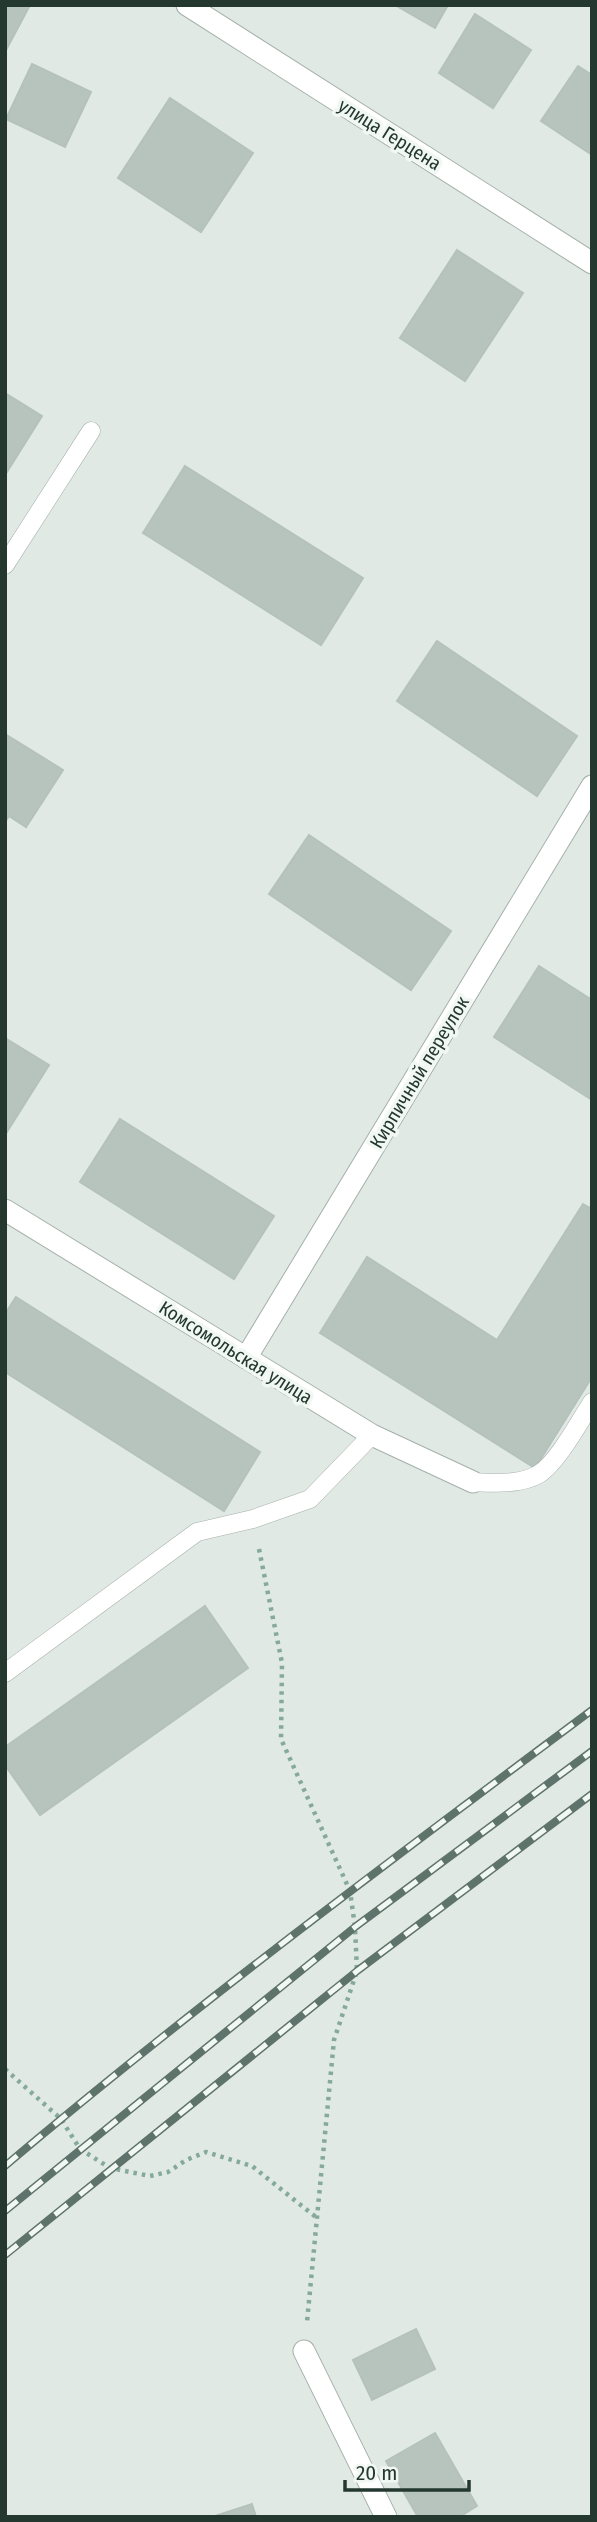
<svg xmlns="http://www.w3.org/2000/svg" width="597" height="2522" font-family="'Fira Sans Condensed',sans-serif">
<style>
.building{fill:#b7c4bd;stroke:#b4c2bb;stroke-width:2}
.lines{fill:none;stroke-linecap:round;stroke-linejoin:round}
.lane-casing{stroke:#a5b0ab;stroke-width:19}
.street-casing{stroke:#a5b0ab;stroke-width:23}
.path{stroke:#85a99a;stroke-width:4.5;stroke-dasharray:3.5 5;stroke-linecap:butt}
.lane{stroke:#fff;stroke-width:18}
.street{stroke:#fff;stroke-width:21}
.rail-casing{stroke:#5e736b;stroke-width:8}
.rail{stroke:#f1f7f3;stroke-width:5;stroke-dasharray:16;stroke-linecap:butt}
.labels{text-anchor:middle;stroke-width:7;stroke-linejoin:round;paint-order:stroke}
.street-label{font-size:19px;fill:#243830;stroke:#f1f7f3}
</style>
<rect width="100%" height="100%" fill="#e1e9e5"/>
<!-- building -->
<g class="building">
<path d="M5,5H30L5,52Z"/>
<path d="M395,5H448L435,28Z"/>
<path d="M475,14L531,50L493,108L439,73Z"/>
<path d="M32,64L91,92L65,147L6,119Z"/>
<path d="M578,66L592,75V155L541,121Z"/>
<path d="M170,98L253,153L201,232L118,178Z"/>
<path d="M457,250L523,293L465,381L400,338Z"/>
<path d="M5,393L42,416L5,475Z"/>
<path d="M185,466L363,578L321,645L143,533Z"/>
<path d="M437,641L577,736L537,796L397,701Z"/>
<path d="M5,734L63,770L26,827L9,816L5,822Z"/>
<path d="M309,835L451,931L411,990L269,894Z"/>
<path d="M539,966L592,1000V1100L494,1037Z"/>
<path d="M5,1038L49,1065L5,1135Z"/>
<path d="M120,1119L274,1216L234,1279L80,1182Z"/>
<path d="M583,1204L592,1209V1377L535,1468L320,1333L367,1257L497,1340Z"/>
<path d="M16,1297L260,1452L224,1511L5,1372V1314Z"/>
<path d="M205,1606L248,1668L40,1815L5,1765V1747Z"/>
<path d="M416,2329L435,2369L372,2400L353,2360Z"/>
<path d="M435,2433L477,2506L459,2517H418L386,2461Z"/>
<path d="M252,2504L256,2517H212Z"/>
</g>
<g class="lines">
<defs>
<g id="lane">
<path d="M5,565L91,431"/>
<path d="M473,1482C493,1483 521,1485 539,1474C557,1463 580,1421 592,1402"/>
<path d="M5,1673L197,1532L253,1519L310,1499L372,1435"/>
</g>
<g id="street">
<path d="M187,5L592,263"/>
<path d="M5,1210L372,1435L473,1482"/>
<path d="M246,1358L592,786"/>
<path d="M304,2351L386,2517"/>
</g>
</defs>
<!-- lane casing -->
<use href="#lane" class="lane-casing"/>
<!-- street casing -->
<use href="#street" class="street-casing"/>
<!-- path -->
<g class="path">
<path d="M259,1549L282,1663L281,1739L350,1891L355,1927L357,1971L334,2040L307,2322"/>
<path d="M5,2069L61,2119L80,2149L110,2168L150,2176L168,2172L186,2160L206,2152L252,2166L317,2218"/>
</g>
<!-- lane -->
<use href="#lane" class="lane"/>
<!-- street -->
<use href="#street" class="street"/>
<defs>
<g id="rail">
<path d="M5,2166C194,2006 394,1858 592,1710"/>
<path d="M5,2211L355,1927L592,1751"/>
<path d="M5,2255L357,1971L592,1794"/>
</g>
</defs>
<!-- rail casing -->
<use href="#rail" class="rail-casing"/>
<!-- rail -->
<use href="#rail" class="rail"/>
</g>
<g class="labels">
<!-- street labels -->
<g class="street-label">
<text transform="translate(390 134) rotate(32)" y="7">улица Герцена</text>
<text transform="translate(419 1072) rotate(-59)" y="7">Кирпичный переулок</text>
<text transform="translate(236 1352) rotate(32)" y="7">Комсомольская улица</text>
</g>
</g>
<!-- border -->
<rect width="597" height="2522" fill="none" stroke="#243830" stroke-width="14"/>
<!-- scale -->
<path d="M345 2480v10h124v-10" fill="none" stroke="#243830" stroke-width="3.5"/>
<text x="356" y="2480" font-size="21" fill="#243830" stroke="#f1f7f3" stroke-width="5" paint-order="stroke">20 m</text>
</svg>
